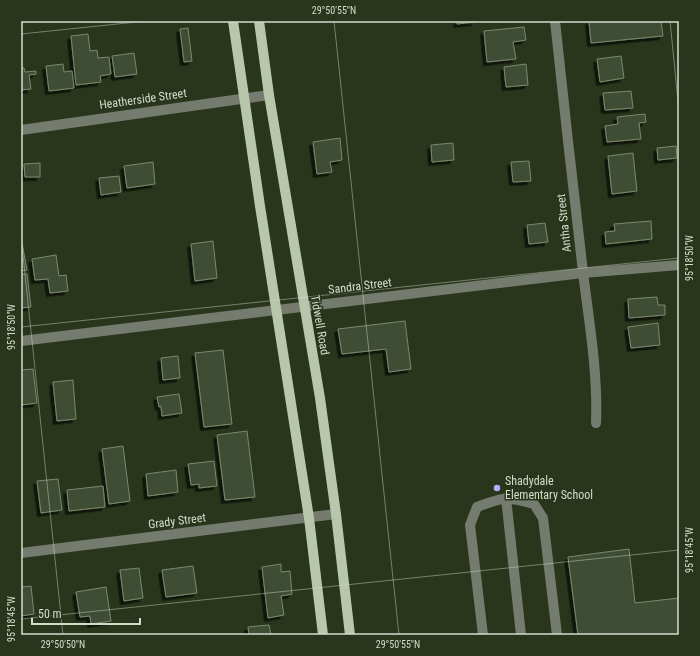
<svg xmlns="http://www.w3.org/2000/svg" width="700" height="656" font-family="'Roboto Condensed',sans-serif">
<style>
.building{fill:#414e34;stroke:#7a896c;filter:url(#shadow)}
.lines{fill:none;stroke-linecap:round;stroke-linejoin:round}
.minor{stroke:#757c6f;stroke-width:10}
.major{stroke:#b8c7ac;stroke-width:10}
.ticks{fill:none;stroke:#d3dccc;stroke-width:1;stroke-opacity:0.45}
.poi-dot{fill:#b1adfa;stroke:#29361c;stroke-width:1.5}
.labels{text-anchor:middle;stroke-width:3;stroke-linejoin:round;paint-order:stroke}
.street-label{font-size:12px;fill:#d3dccc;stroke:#29361c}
.poi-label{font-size:12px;fill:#d3dccc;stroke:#29361c;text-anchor:start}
.neatline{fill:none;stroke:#d3dccc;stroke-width:1.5}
.ticks-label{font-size:10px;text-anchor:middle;fill:#d3dccc}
</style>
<defs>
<filter id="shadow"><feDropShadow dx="-3.5" dy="3.5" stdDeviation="0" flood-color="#0009"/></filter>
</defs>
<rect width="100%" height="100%" fill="#29361c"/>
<!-- building -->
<g class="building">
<path d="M457,21H475V22L457,24Z"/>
<path d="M589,21H661L663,36L591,43Z"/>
<path d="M524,27L526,40L513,42L516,59L487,62L484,31Z"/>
<path d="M188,28L192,61L184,62L180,29Z"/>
<path d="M88,34L90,51L97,50L98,58L109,57L111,74L100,76L101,82L76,85L71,36Z"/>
<path d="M134,53L137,74L115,77L112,56Z"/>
<path d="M621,56L624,78L600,82L597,59Z"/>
<path d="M63,64L64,72L72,71L74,88L49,91L46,66Z"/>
<path d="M526,64L528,85L506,87L504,67Z"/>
<path d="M21,68H24L25,72L36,71V74L29,75L31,89L21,90Z"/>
<path d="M631,91L633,108L605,110L603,93Z"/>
<path d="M645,114L646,122L639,123L641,139L607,142L605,126L618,124L617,117Z"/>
<path d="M340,138L342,160L330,162L332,172L317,174L313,142Z"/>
<path d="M453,143L454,160L432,162L431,145Z"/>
<path d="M676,146L677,158L658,160L657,148Z"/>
<path d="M633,153L637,191L612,194L608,156Z"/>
<path d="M529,161L531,181L513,182L511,162Z"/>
<path d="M153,162L155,184L127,188L124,166Z"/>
<path d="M40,163V177H25L24,164Z"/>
<path d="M119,176L121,192L101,195L99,178Z"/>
<path d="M651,221L652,239L606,244L605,232L615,231L614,224Z"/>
<path d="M545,223L548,242L529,244L527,225Z"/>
<path d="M21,237L27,270L21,271Z"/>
<path d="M213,241L217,278L195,281L191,244Z"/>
<path d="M56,255L59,276L66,275L68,291L50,293L48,279L35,280L32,259Z"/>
<path d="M21,274H27L31,307L21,308Z"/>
<path d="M657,297L658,305H665V315L629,318L628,299Z"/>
<path d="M405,321L411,369L389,372L386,349L342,354L338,329Z"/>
<path d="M658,323L660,345L631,348L628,327Z"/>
<path d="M223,350L232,424L204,427L195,353Z"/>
<path d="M178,356L180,378L163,380L161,358Z"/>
<path d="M33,369L37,403L21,405V370Z"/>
<path d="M73,380L76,419L57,421L53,382Z"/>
<path d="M179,394L182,413L162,416L161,406L159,407L157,397Z"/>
<path d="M247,431L255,497L225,500L217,435Z"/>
<path d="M123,446L130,501L109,504L102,449Z"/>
<path d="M214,461L217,486L199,488V484L191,485L188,464Z"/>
<path d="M176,470L178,492L148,496L146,474Z"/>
<path d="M58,479L62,510L41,513L37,481Z"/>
<path d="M103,486L105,507L69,511L67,490Z"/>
<path d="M629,549L635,603L679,598V635H578L568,557Z"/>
<path d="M281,564V572L290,571L292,594L281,596L284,615L268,618L262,567Z"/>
<path d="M193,566L197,593L166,597L162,570Z"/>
<path d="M139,568L143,598L124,601L120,570Z"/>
<path d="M31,586L34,614L21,616V587Z"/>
<path d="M106,587L111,621L91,624L90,616L80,617L76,592Z"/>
<path d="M269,625L271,635H249L248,627Z"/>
</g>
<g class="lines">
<!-- minor -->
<g class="minor">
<path d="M555,21C564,105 573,188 583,272C589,322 598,372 596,423"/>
<path d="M21,130L269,95"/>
<path d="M21,341L583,273L679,265"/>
<path d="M506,498L521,635"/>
<path d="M21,553L336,514"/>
<path d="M483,635L470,525L477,507C503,497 507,496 534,504L543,518L557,635"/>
</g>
<!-- major -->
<g class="major">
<path d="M233,21L260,206L309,518L323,635"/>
<path d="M259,21L269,95L320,398L336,514L350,635"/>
</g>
</g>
<!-- ticks -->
<path class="ticks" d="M334,21L399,635M670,21L679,111M21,34L146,21M21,236L63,635M21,327L679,258M21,619L679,550"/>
<!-- markers -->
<circle class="poi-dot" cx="497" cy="488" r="4"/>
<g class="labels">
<!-- street labels -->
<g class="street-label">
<text transform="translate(143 99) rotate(-8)" y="4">Heatherside Street</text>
<text transform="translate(564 223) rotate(-96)" y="4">Antha Street</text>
<text transform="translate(360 286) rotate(-7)" y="4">Sandra Street</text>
<text transform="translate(320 325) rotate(80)" y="4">Tidwell Road</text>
<text transform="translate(177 521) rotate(-7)" y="4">Grady Street</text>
</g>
<!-- poi labels -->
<g class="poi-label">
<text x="505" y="485">Shadydale<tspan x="505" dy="14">Elementary School</tspan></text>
</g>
</g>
<!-- border -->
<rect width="700" height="656" fill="none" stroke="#29361c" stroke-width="44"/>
<!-- scale -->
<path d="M32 618v6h108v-6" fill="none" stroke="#d3dccc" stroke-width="2"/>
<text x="38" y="618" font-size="12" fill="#d3dccc" stroke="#29361c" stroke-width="3" paint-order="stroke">50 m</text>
<rect x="22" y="22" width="656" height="612" class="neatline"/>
<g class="ticks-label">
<text x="334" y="14">29°50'55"N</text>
<text transform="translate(689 258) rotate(-90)" y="4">95°18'50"W</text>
<text transform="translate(11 327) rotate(-90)" y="4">95°18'50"W</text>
<text transform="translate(689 550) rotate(-90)" y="4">95°18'45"W</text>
<text transform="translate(11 619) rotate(-90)" y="4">95°18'45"W</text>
<text x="63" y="648">29°50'50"N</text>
<text x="398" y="648">29°50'55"N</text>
</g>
</svg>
